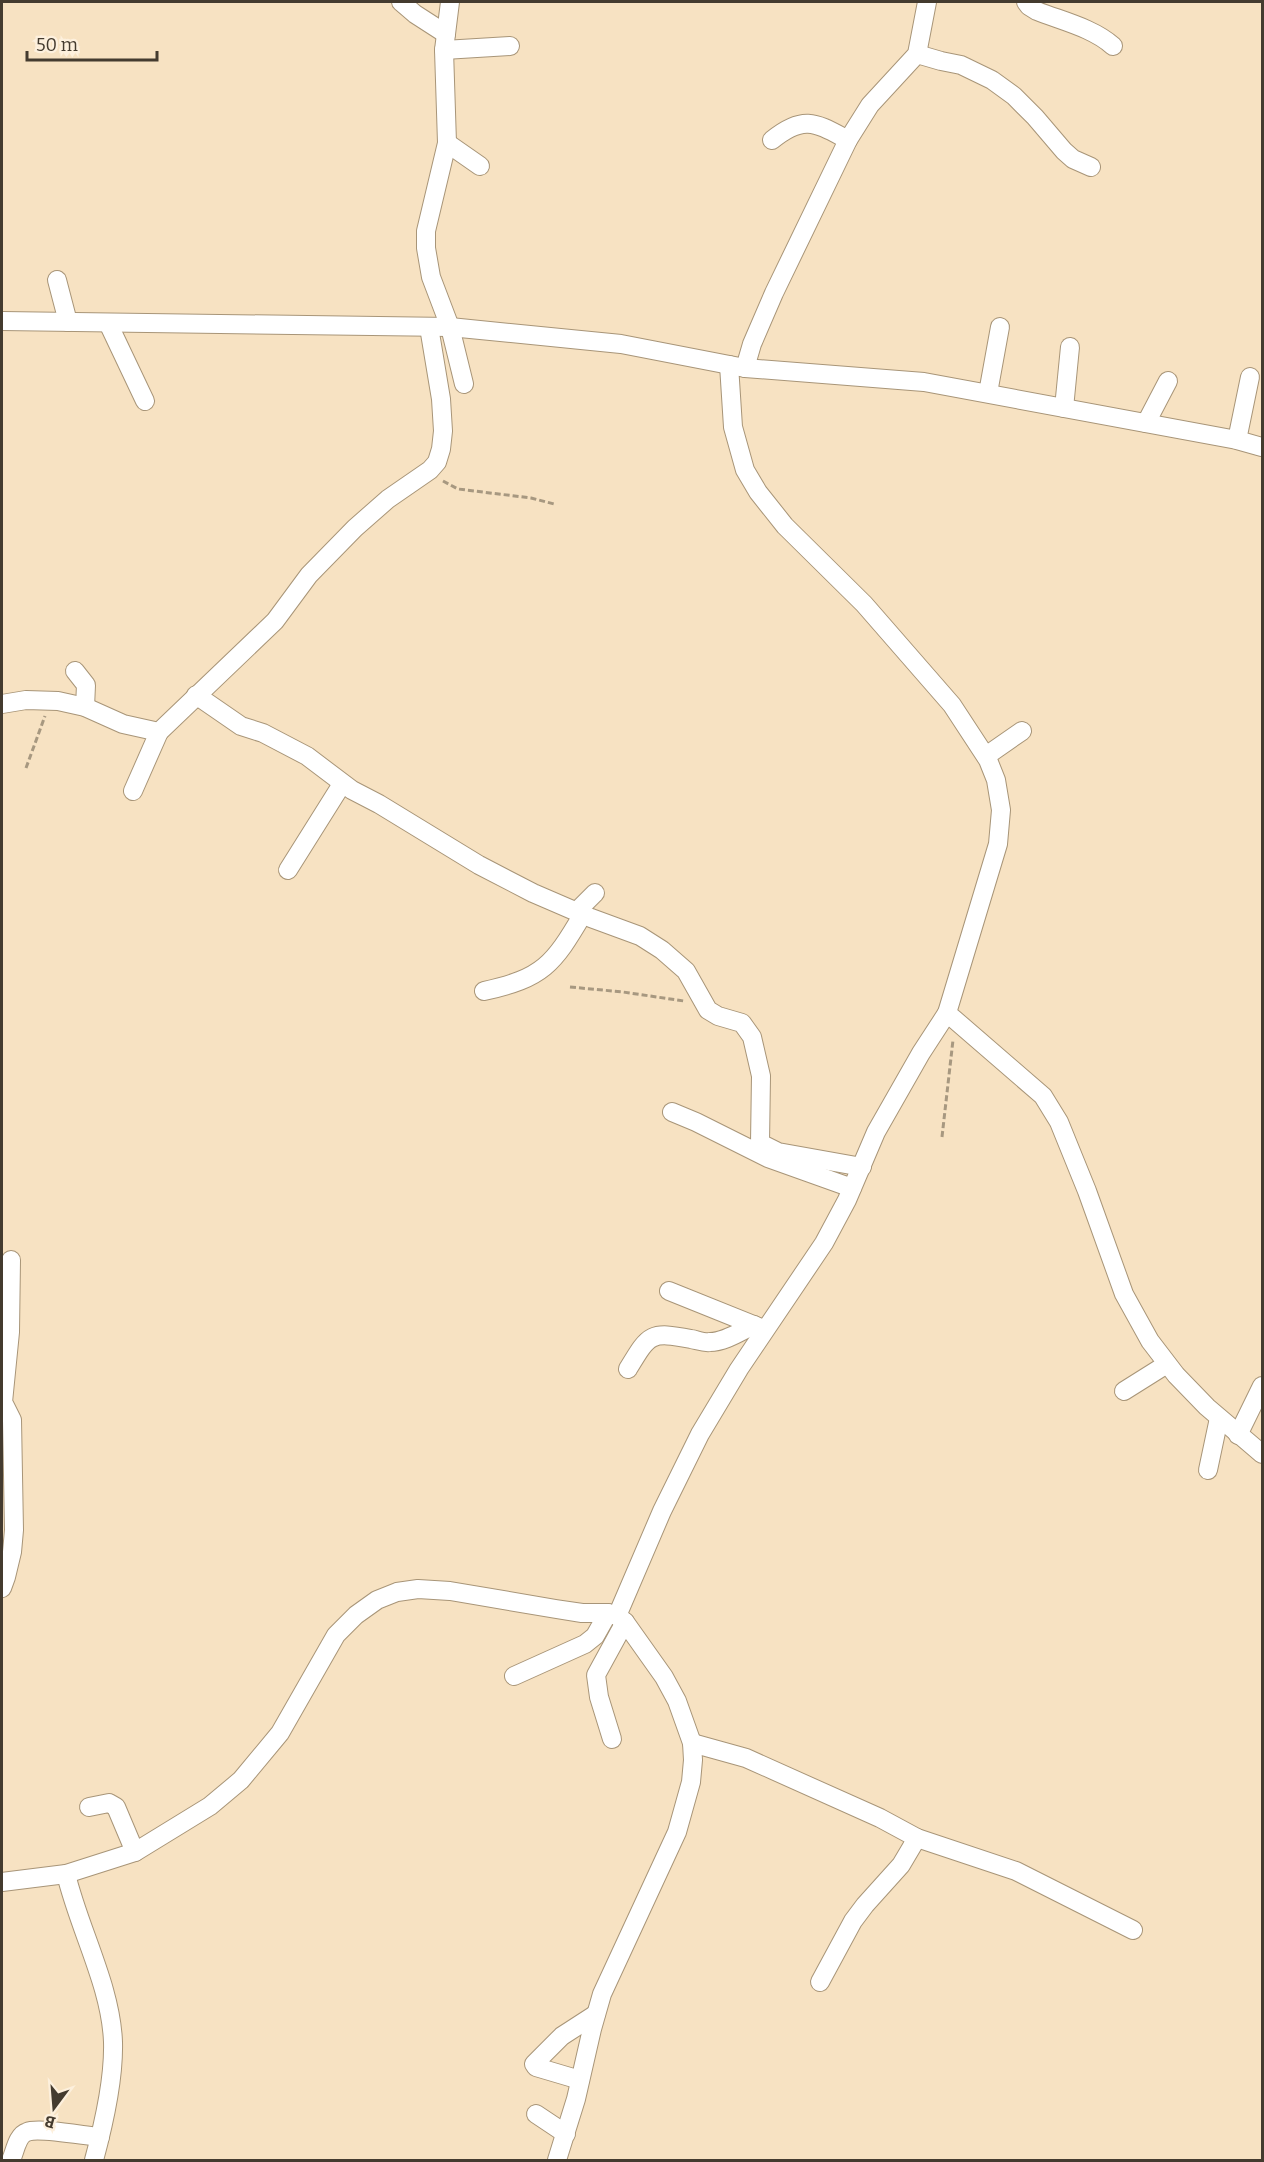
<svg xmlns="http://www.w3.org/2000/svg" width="1264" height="2162" font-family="Bitter,serif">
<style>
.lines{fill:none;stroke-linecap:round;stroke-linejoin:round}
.minor-casing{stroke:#a89578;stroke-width:20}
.path{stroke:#a79880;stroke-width:3;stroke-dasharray:6 3;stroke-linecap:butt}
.minor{stroke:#fff;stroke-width:18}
</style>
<rect width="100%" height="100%" fill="#f7e2c2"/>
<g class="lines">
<defs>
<g id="minor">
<path d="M401,2L415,14L446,34"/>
<path d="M450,2L444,50L447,143L426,231V248L431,277L450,327L464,384"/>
<path d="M1026,2L1029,6L1037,11C1062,21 1093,28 1113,46"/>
<path d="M444,50L510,46"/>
<path d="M917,54L941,61L961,65L992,80L1014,96L1035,117L1064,151L1073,159L1091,167"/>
<path d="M772,140C804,114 816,123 848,140"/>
<path d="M447,143L480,166"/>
<path d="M57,280L68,322"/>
<path d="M2,321L450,327L621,344L745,368L924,382L1237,440L1262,447"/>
<path d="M108,323L145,401"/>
<path d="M729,365L733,427L745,470L758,492L785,526L864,604L952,705L988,760L996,780L1001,810L998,844L947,1013L1043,1096L1059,1122L1087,1191L1124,1294L1150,1341L1176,1375L1207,1407L1262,1454"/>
<path d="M745,368L752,344L774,293L848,140L870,105L917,54L927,2"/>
<path d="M988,393L1000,327"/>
<path d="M1064,408L1070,347"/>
<path d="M1146,423L1168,381"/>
<path d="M1237,440L1250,377"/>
<path d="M75,671L86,685L85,707"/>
<path d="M196,695L241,726L263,733L307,756L352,790L379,804L479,865L533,893L591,918L640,936L662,950L686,971L708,1010L718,1016L742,1023L752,1037L761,1076L760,1143L778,1152L862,1167"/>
<path d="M2,704L26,700L58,701L85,707L123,724L159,732L275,621L309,575L355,528L388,499L430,470L437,462L441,449L443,431L441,399L429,327"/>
<path d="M986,756L1022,731"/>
<path d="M133,791L159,732"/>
<path d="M288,870L342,784"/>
<path d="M577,911L595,893"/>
<path d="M484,991C543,978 553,965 583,914"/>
<path d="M672,1112L696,1122L768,1158L852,1188"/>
<path d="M669,1291L761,1328"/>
<path d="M628,1369C649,1334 650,1331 691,1339C697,1340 704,1343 710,1342C725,1342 741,1331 754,1325"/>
<path d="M1124,1391L1167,1364"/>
<path d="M1238,1435L1262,1386"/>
<path d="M1208,1470L1219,1418"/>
<path d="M2,1588L6,1577L12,1552L14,1530L12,1420L3,1402L10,1332L11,1260"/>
<path d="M514,1676L585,1644L595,1636L608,1613"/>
<path d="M612,1739L599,1697L596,1675L625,1622"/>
<path d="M692,1743L746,1758L880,1818L917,1838L1016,1871L1133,1930"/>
<path d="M89,1807L109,1803L116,1807L135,1852"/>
<path d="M66,1874C79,1929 111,1986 113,2042C114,2077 103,2127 94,2160"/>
<path d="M2,1882L66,1874L135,1852L210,1806L241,1780L280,1733L336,1635L356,1615L377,1600L397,1592L418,1589L450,1591L556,1609L582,1613H608L617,1616"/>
<path d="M820,1982L853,1921L865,1905L901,1865L917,1838"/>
<path d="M580,2080L536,2067L534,2064L562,2036L596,2014"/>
<path d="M536,2114L566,2134"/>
<path d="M11,2160C15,2152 17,2135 27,2132C38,2127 86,2136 100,2137"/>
<path d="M557,2160L576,2099L592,2029L602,1994L677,1832L691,1782L693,1760L692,1743L677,1701L664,1677L625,1622L617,1616L662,1511L700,1434L739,1369L824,1243L847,1200L876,1132L921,1053L947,1013"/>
</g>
</defs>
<!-- minor casing -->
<use href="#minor" class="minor-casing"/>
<!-- path -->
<g class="path">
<path d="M443,481L458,489L531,498L554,504"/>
<path d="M26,768L45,716"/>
<path d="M570,987L623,992L684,1001"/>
<path d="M942,1137L953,1040"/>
</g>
<!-- minor -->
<use href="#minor" class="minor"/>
</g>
<!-- border -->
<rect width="1264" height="2162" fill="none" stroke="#443b2f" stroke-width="6"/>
<!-- north arrow -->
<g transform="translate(54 2108) rotate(196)" stroke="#fdf0dd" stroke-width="4.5" paint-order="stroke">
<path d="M0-4.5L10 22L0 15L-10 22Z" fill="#443b2f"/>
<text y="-9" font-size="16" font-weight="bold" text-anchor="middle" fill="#443b2f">B</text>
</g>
<!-- scale -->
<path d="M27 51v9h130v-9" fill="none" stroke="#443b2f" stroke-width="3"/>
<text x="36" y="51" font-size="18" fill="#443b2f" stroke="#fdf0dd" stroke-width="4.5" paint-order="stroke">50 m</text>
</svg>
